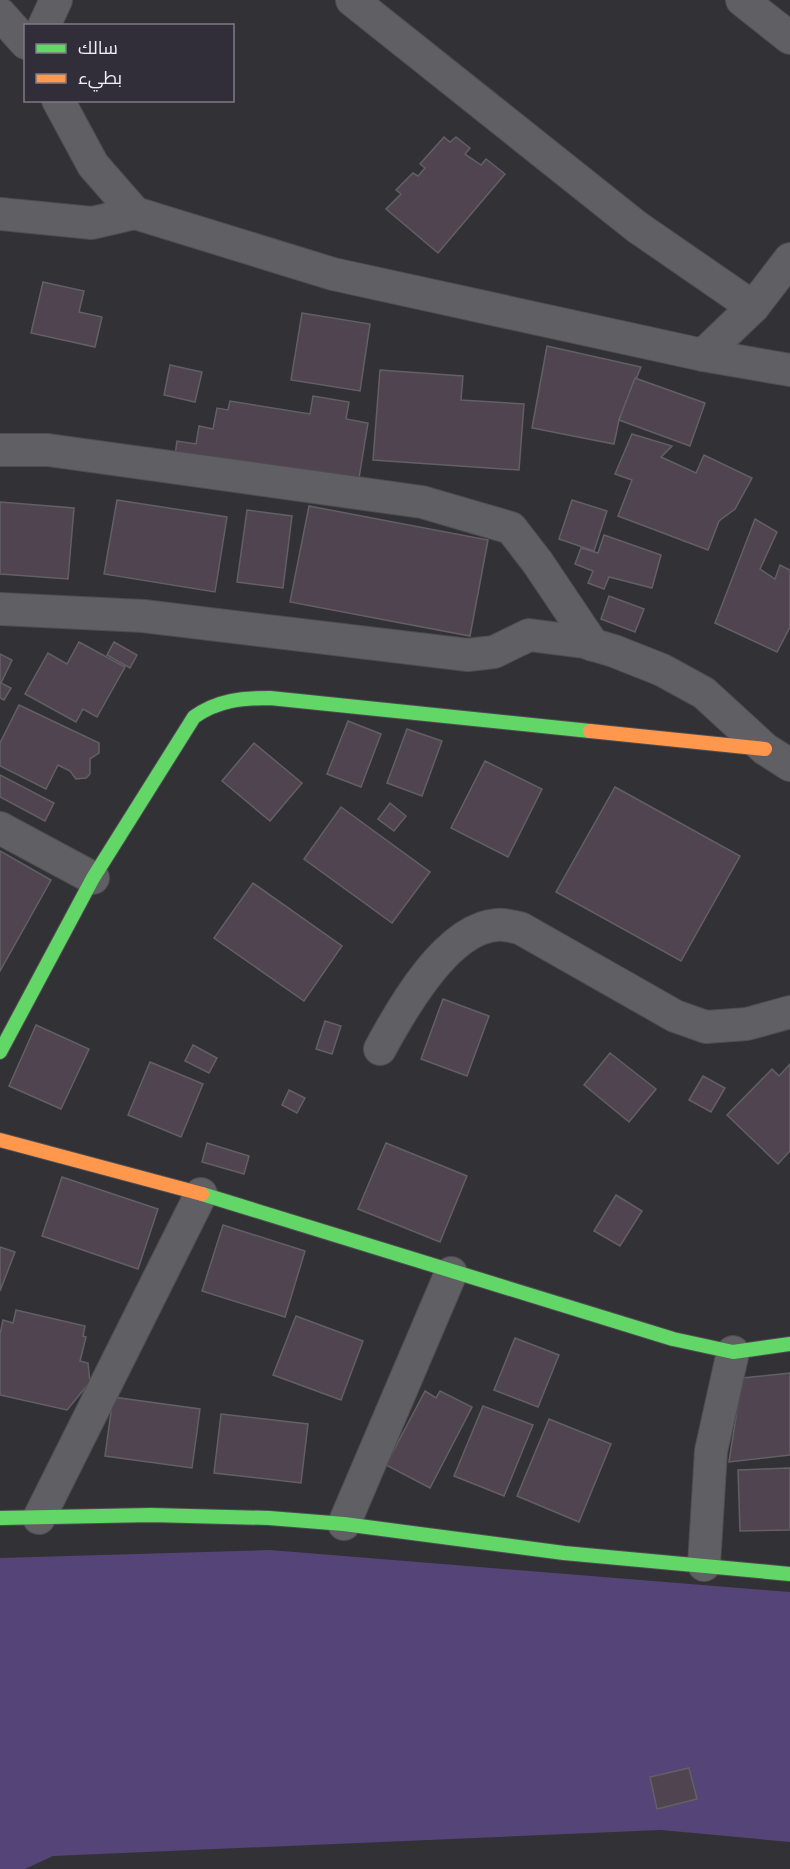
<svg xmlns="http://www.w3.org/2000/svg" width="790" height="1869" font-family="Manrope,Cairo,sans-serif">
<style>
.green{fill:#554478}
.building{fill:#504451;stroke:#626064;stroke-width:1.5}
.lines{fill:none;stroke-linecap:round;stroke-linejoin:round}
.street-casing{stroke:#4e4d51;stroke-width:34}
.fast-casing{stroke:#4e4d51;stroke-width:16}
.slow-casing{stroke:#4e4d51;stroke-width:16}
.street{stroke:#605f63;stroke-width:32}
.fast{stroke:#63d668;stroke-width:14}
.slow{stroke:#ff974d;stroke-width:14}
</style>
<rect width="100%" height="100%" fill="#323136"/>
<!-- green -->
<path class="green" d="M270,1550L790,1592V1842L661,1830L53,1856L25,1869H0V1558Z"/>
<!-- building -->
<g class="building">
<path d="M444,137L450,142L456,137L470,148L465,154L481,165L486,159L505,174L438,253L386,209L401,194L396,190L413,173L418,176L425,168L420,164Z"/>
<path d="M43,282L84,291L79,312L102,317L95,347L31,333Z"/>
<path d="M302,313L370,324L360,391L291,380Z"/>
<path d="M547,346L641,367L619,420L614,444L532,428Z"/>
<path d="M170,365L202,372L195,402L164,395Z"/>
<path d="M380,370L463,376L461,400L524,404L519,470L373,460Z"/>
<path d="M635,378L705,403L690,446L619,420Z"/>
<path d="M313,396L349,402L346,419L368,423L358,484L175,455L177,441L196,444L199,426L213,429L217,408L228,410L230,401L310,414Z"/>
<path d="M632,434L672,446L661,457L696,473L704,455L752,478L735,509L719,521L708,550L618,516L632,480L615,474Z"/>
<path d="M117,500L227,517L215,592L104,574Z"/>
<path d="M572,500L607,511L594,551L559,539Z"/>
<path d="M0,502L74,508L68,579L0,574Z"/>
<path d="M309,506L488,540L470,636L290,602Z"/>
<path d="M247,510L292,516L283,588L237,582Z"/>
<path d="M755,519L777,532L760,569L775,579L780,565L790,570V627L777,652L715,623Z"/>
<path d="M604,535L661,555L652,588L609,577L604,589L588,583L593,571L575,564L581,548L598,553Z"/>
<path d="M609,596L644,609L635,632L601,619Z"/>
<path d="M79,642L125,667L97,717L83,709L76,722L25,694L48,653L67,664Z"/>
<path d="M114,642L137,655L130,668L107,655Z"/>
<path d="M0,654L12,660L1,683L11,688L4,700L0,698Z"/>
<path d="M19,705L99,743V753L90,759V774L86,778L76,779L70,771L58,765L46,789L0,766V743Z"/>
<path d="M348,721L381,734L361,787L327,774Z"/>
<path d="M407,729L442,741L422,796L387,783Z"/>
<path d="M254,743L302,783L270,821L222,781Z"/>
<path d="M485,761L542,789L508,857L451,828Z"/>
<path d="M0,775L54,803L45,821L0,797Z"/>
<path d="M615,787L740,856L681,961L556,892Z"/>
<path d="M390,803L406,816L394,831L378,819Z"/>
<path d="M341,807L430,872L392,923L304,859Z"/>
<path d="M0,851L51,880L0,971Z"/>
<path d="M253,883L342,946L304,1001L214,938Z"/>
<path d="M443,999L489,1016L467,1076L421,1059Z"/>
<path d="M325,1021L341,1026L332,1054L316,1049Z"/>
<path d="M36,1025L89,1049L61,1109L9,1086Z"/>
<path d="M193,1045L217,1058L209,1073L185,1061Z"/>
<path d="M610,1053L656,1089L629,1122L584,1085Z"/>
<path d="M150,1062L203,1084L181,1137L128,1115Z"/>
<path d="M790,1064V1151L778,1164L727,1115L772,1069L779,1076Z"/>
<path d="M703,1076L725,1088L711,1112L689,1100Z"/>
<path d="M289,1090L305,1098L297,1113L282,1105Z"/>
<path d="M207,1143L249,1156L244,1174L202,1162Z"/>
<path d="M386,1143L467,1176L440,1242L358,1209Z"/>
<path d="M62,1177L158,1209L138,1269L42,1236Z"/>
<path d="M616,1195L642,1211L620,1246L594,1231Z"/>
<path d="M223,1225L305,1251L285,1317L202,1291Z"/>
<path d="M0,1247L15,1252L0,1291Z"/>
<path d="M16,1310L85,1326L83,1336L86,1337L80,1361L88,1363L90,1382L67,1410L0,1395V1334L3,1320L13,1323Z"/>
<path d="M296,1316L363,1341L341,1400L273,1375Z"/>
<path d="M515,1338L559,1355L538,1407L494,1390Z"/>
<path d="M790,1373V1455L729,1462L742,1378Z"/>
<path d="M425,1391L436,1398L440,1391L472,1407L430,1488L386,1465Z"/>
<path d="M113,1397L200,1409L192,1468L105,1456Z"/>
<path d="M483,1406L533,1425L504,1496L454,1476Z"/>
<path d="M221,1414L308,1424L301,1483L214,1473Z"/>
<path d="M549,1419L611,1444L579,1522L517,1496Z"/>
<path d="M790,1468V1530L740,1531L738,1470Z"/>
<path d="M689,1768L697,1799L657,1809L650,1777Z"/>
</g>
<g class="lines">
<defs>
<g id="street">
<path d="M352,0L637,227L753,307"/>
<path d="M742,0L790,38"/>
<path d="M0,14L26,43"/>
<path d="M44,26L56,0"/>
<path d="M58,100L93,165L135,213L333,274L703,355"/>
<path d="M0,214L92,223L135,213"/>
<path d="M790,259L753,307L703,355L790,370"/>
<path d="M0,450H48L422,502L511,528L538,563L593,645"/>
<path d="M0,609L143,616L468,655L494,652L529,635L584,642L614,651L662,670L704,693L765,749L790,765"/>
<path d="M0,828L93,878"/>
<path d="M380,1049C401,1010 447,928 497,925C504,924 513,927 520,928L675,1016L706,1027L747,1024L790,1012"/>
<path d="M39,1518L201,1194"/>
<path d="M344,1524L451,1273"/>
<path d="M704,1565L711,1451L733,1352"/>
</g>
<g id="fast">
<path d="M0,1052L93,878L194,717C218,700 242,698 270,698L590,731"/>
<path d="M202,1194L673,1339L733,1352L790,1344"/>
<path d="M0,1518L151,1515L269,1518L344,1524L564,1553L790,1574"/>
</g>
<g id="slow">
<path d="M590,731L765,749"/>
<path d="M0,1140L202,1194"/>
</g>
</defs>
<!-- street casing -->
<use href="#street" class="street-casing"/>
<!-- fast casing -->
<use href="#fast" class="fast-casing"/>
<!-- slow casing -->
<use href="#slow" class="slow-casing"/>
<!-- street -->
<use href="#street" class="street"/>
<!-- fast -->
<use href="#fast" class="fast"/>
<!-- slow -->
<use href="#slow" class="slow"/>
</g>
<!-- legend -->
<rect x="24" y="24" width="210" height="78" fill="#312e39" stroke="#7e7b85" stroke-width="1.5"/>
<rect x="36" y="44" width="30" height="9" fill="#63d668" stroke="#7e7b85" stroke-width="1.5"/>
<text x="78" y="54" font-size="18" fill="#f1eff6">سالك</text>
<rect x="36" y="74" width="30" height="9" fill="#ff974d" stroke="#7e7b85" stroke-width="1.5"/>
<text x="78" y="84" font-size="18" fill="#f1eff6">بطيء</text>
</svg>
